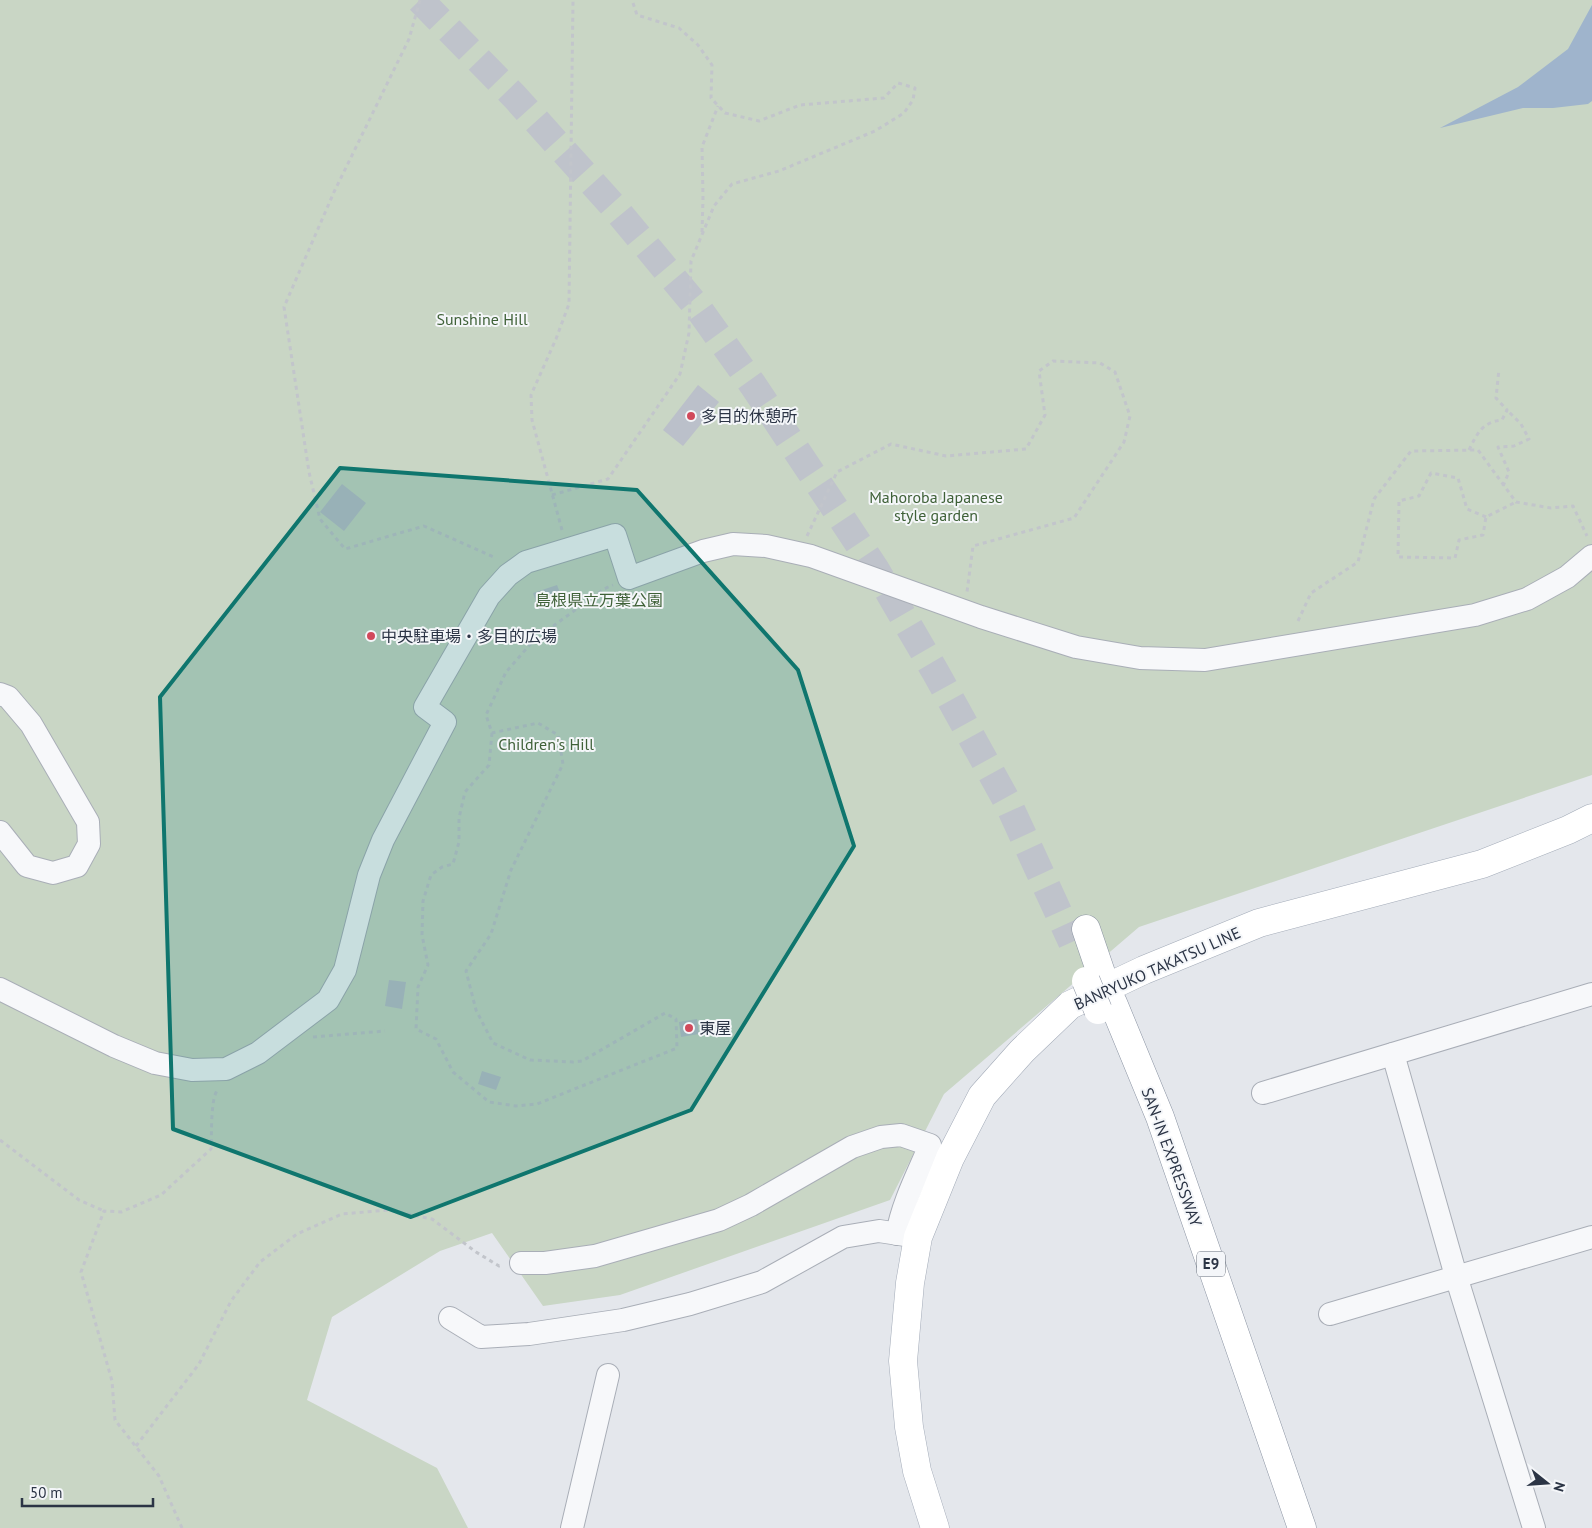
<svg xmlns="http://www.w3.org/2000/svg" width="1592" height="1528" font-family="'PT Sans','Noto Sans JP',sans-serif">
<style>
.green{fill:#c9d6c5}
.water{fill:#9fb4cc}
.building{fill:#bbc0ca}
.lines{fill:none;stroke-linecap:round;stroke-linejoin:round}
.highway-tunnel{stroke:#bfc3cb;stroke-width:28;stroke-dasharray:28 14;stroke-linecap:butt}
.minor-casing{stroke:#a9aeb7;stroke-width:24}
.major-casing{stroke:#a3abb8;stroke-width:29}
.highway-casing{stroke:#8b94a3;stroke-width:29}
.path{stroke:#c2c5cb;stroke-width:3;stroke-dasharray:4 4;stroke-linecap:butt}
.minor{stroke:#f7f8fa;stroke-width:22}
.major{stroke:#fff;stroke-width:28}
.highway{stroke:#fff;stroke-width:28}
.highway-bridge-casing{stroke:#8b94a3;stroke-width:29;stroke-linecap:butt}
.highway-bridge{stroke:#fff;stroke-width:28}
.marked{fill:#0f766e;fill-opacity:0.2;stroke:#0f766e;stroke-width:4;stroke-linejoin:round}
.poi-dot{fill:#d1495b;stroke:#f4f6f9;stroke-width:2}
.labels{text-anchor:middle;stroke-width:4;stroke-linejoin:round;paint-order:stroke}
.shield{fill:#f4f6f9;stroke:#676e7b;stroke-width:1}
.shield-label{font-size:15px;font-weight:bold;fill:#2b3445}
.park-label{font-size:16px;fill:#3f6138;stroke:#f4f6f9}
.poi-label{font-size:16px;fill:#2b3445;stroke:#f4f6f9;text-anchor:start}
.street-label{font-size:16px;fill:#2b3445;stroke:#f4f6f9}
</style>
<rect width="100%" height="100%" fill="#e4e7ec"/>
<!-- green -->
<path class="green" d="M0,0H1592V775L1139,927L944,1094L890,1200L620,1295L543,1306L492,1233L440,1251L332,1317L307,1400L437,1468L468,1528H0Z"/>
<!-- water -->
<path class="water" d="M1592,5V101L1588,104L1553,108H1523L1440,128L1518,87L1568,49Z"/>
<!-- building -->
<g class="building">
<path d="M698,385L719,402L683,446L663,430Z"/>
<path d="M342,484L366,503L344,531L320,512Z"/>
<path d="M557,585L562,598L538,607L533,593Z"/>
<path d="M389,980L406,982L402,1009L385,1006Z"/>
<path d="M697,1019L699,1034L681,1037L679,1022Z"/>
<path d="M482,1071L501,1077L496,1090L478,1084Z"/>
</g>
<g class="lines">
<!-- highway-tunnel -->
<path class="highway-tunnel" d="M420,0L515,97L614,207L698,308L753,385L876,570L936,673L1009,805L1072,942"/>
<defs>
<g id="minor">
<path d="M0,694L8,697L31,724L88,822L89,844L77,866L53,873L27,866L0,832"/>
<path d="M0,989L114,1046L155,1063L192,1070L226,1069L258,1053L328,1000L345,970L369,875L383,840L445,722L425,707L489,596L508,575L526,562L615,535L629,578L703,551L733,544L766,546L811,556L981,617L1076,647L1140,658L1205,660L1475,615L1527,599L1567,577L1592,556"/>
<path d="M1393,1054L1456,1276L1534,1528"/>
<path d="M1263,1093L1592,994"/>
<path d="M521,1263H545L595,1256L719,1220L751,1205L852,1147L881,1137L901,1135L930,1145C918,1174 903,1202 897,1234"/>
<path d="M1330,1314L1592,1237"/>
<path d="M450,1318L481,1337L529,1334L623,1320L690,1304L762,1282L843,1237L879,1231L912,1236"/>
<path d="M572,1528L608,1375"/>
</g>
<path id="major" d="M935,1528L917,1471L909,1427L903,1361L910,1283L918,1237L950,1158L982,1096L1022,1051L1070,1005L1144,970L1259,923L1482,864L1568,830L1592,818"/>
<g id="highway">
<path d="M1086,929L1101,973"/>
<path d="M1113,1003L1160,1117L1302,1528"/>
</g>
</defs>
<!-- minor casing -->
<use href="#minor" class="minor-casing"/>
<!-- major casing -->
<use href="#major" class="major-casing"/>
<!-- highway casing -->
<use href="#highway" class="highway-casing"/>
<!-- path -->
<g class="path">
<path d="M420,0L409,39L334,192L284,307L309,472L320,519L345,549L424,526L496,558"/>
<path d="M702,232L703,198L702,147L718,106"/>
<path d="M1469,450C1477,434 1482,422 1502,420L1507,410L1496,398L1499,369"/>
<path d="M1503,486L1509,472L1498,447L1514,446L1529,439L1521,424L1507,410"/>
<path d="M552,495L608,479L680,374L689,333L691,261L714,206L732,184L779,171L875,131L904,113L913,100L915,88L898,83L884,98L800,105L759,121L725,113L711,98L712,65L698,45L679,28L637,15L632,0"/>
<path d="M1486,517L1467,509L1458,478L1431,473L1419,496L1399,501L1398,557L1455,558L1459,540L1483,535L1486,517L1516,502"/>
<path d="M562,530L532,420L531,395L556,339L569,304L573,0"/>
<path d="M807,536L837,472L891,444L946,456L1026,449L1045,415L1039,371L1053,361L1100,363L1115,372L1130,416L1124,442L1074,518L973,546L967,592"/>
<path d="M1298,621L1311,593L1358,562L1374,499L1411,451L1478,450L1516,502L1551,508L1573,506L1587,536"/>
<path d="M492,733L489,765L465,792L459,818V842L453,864L442,867L431,875L423,901L422,935L428,965L418,987L416,1029L436,1039L453,1072L489,1102L516,1106L537,1104L677,1048L676,1019L665,1013L582,1061L573,1062L530,1060L493,1043L476,1010L466,971L491,934L511,870L563,764L558,735L538,723L492,733L486,715L506,672L534,640L604,589L613,585"/>
<path d="M313,1037L385,1031"/>
<path d="M0,1140L79,1200L104,1211"/>
<path d="M136,1446L199,1364L231,1301L260,1262L297,1234L342,1214L388,1210L432,1219L476,1252L499,1266L502,1265"/>
<path d="M182,1528L159,1476L115,1420L112,1381L81,1272L104,1211L121,1212L161,1195L211,1149C212,1135 210,1099 218,1089"/>
</g>
<!-- minor -->
<use href="#minor" class="minor"/>
<!-- major -->
<use href="#major" class="major"/>
<!-- highway -->
<use href="#highway" class="highway"/>
<defs>
<path id="highway-bridge" d="M1086,981L1098,1010"/>
</defs>
<!-- highway-bridge casing -->
<use href="#highway-bridge" class="highway-bridge-casing"/>
<!-- highway-bridge -->
<use href="#highway-bridge" class="highway-bridge"/>
</g>
<!-- marked area -->
<path class="marked" d="M340,468L637,490L798,670L854,846L691,1110L411,1217L173,1129L160,697Z"/>
<!-- markers -->
<g class="poi-dot">
<circle cx="691" cy="416" r="5"/>
<circle cx="371" cy="636" r="5"/>
<circle cx="689" cy="1028" r="5"/>
</g>
<g class="labels">
<!-- shield labels -->
<rect class="shield" x="1197" y="1251.5" width="28" height="25" rx="4"/>
<g class="shield-label">
<text x="1211" y="1269">E9</text>
</g>
<!-- park labels -->
<g class="park-label">
<text x="482" y="325">Sunshine Hill</text>
<text x="936" y="503">Mahoroba Japanese<tspan x="936" dy="18">style garden</tspan></text>
<text x="599" y="606">島根県立万葉公園</text>
<text x="546" y="750">Children's Hill</text>
</g>
<!-- poi labels -->
<g class="poi-label">
<text x="701" y="422">多目的休憩所</text>
<text x="381" y="642">中央駐車場・多目的広場</text>
<text x="699" y="1034">東屋</text>
</g>
<!-- street labels -->
<g class="street-label">
<text transform="translate(1157 968) rotate(-24)" y="6">BANRYUKO TAKATSU LINE</text>
<text transform="translate(1172 1157) rotate(70)" y="6">SAN-IN EXPRESSWAY</text>
</g>
</g>
<!-- north arrow -->
<g transform="translate(1547 1483) rotate(107)" stroke="#f4f6f9" stroke-width="4" paint-order="stroke">
<path d="M0-4L9 19L0 12L-9 19Z" fill="#2b3445"/>
<text y="-8" font-size="14" font-weight="bold" text-anchor="middle" fill="#2b3445">N</text>
</g>
<!-- scale -->
<path d="M22 1498v8h131v-8" fill="none" stroke="#2b3445" stroke-width="2.5"/>
<text x="30" y="1498" font-size="15" fill="#2b3445" stroke="#f4f6f9" stroke-width="4" paint-order="stroke">50 m</text>
</svg>
